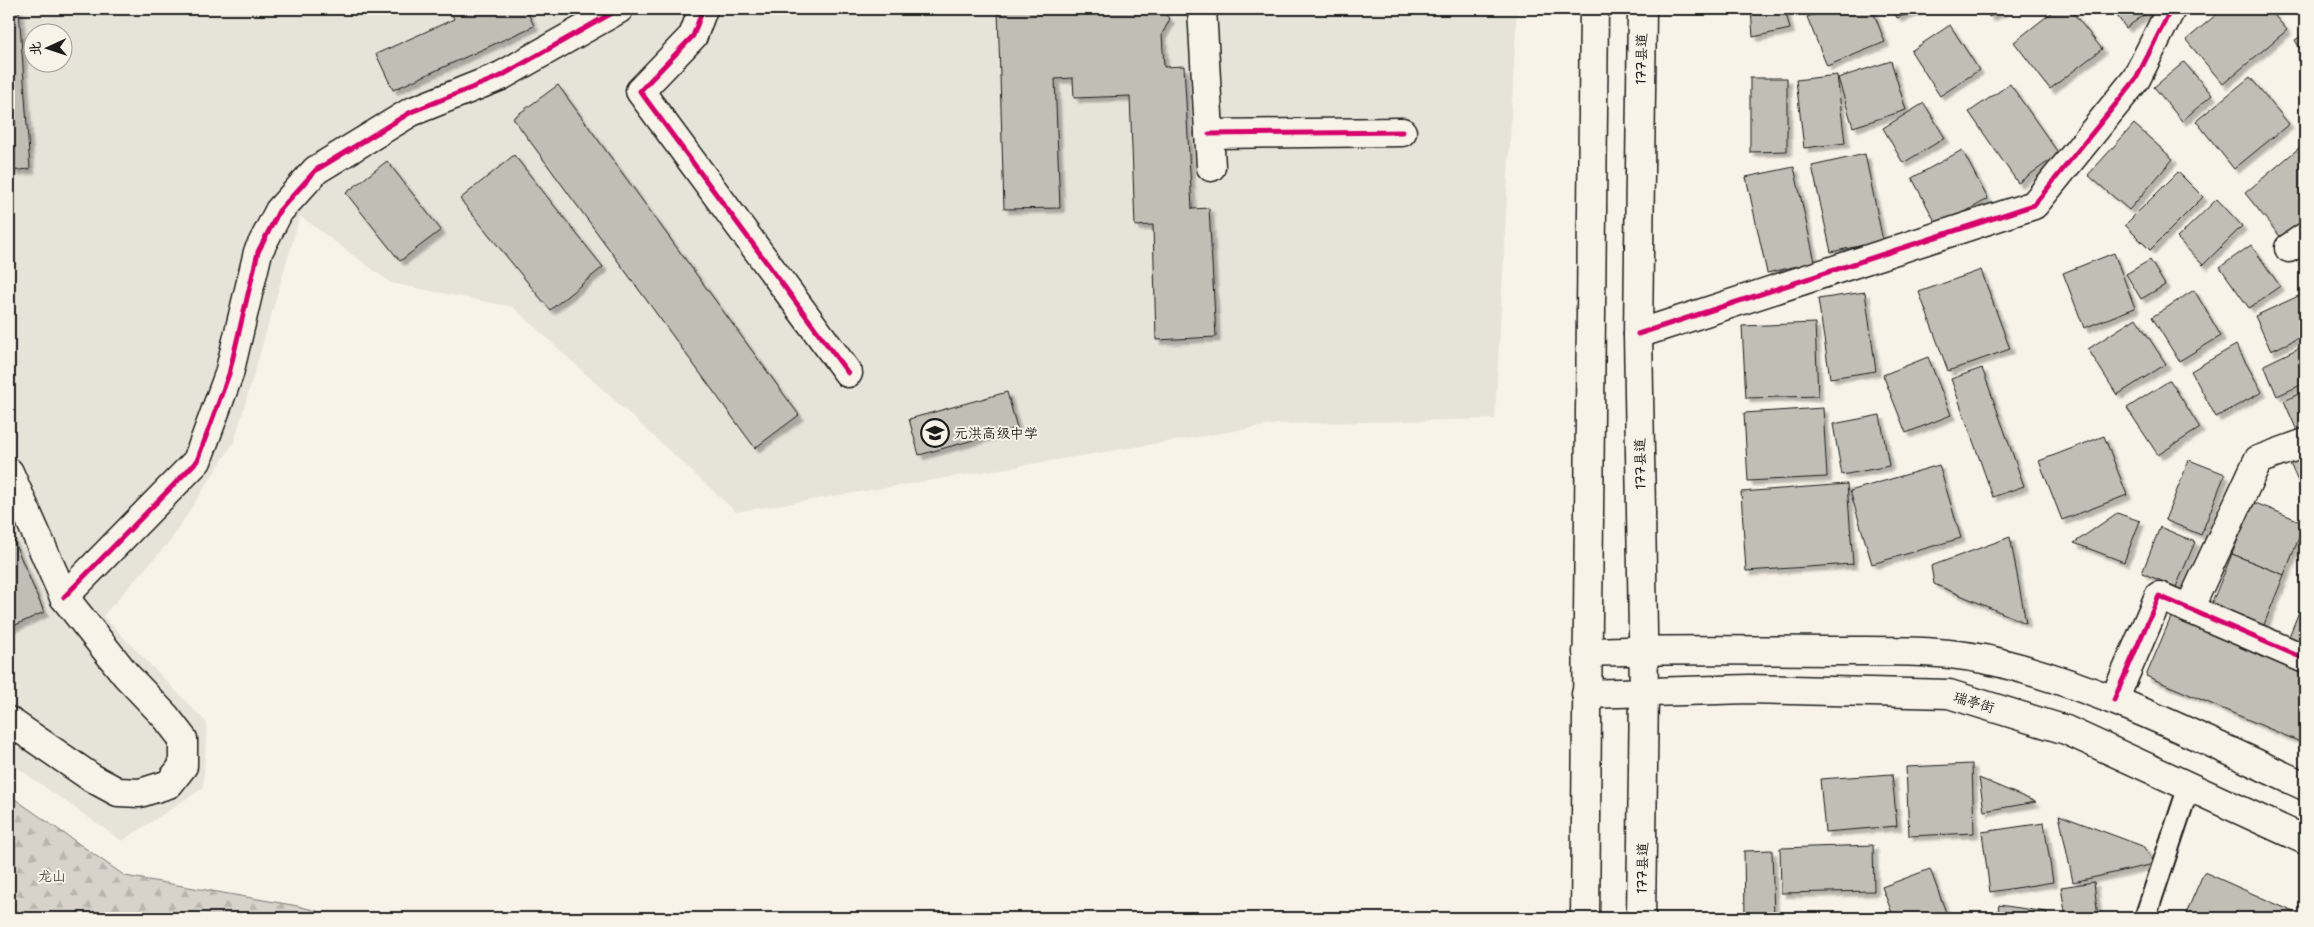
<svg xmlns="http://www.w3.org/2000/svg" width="2314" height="927" font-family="'Shantell Sans','LXGW WenKai TC',sans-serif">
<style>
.built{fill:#e6e3d9;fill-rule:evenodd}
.forest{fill:url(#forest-firs);stroke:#7a7874}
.building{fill:#c0beb5;stroke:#1c1c1c;filter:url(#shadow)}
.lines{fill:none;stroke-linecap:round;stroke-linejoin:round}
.lane-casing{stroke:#1c1c1c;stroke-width:24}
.street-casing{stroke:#1c1c1c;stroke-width:31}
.secondary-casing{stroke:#1c1c1c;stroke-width:31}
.lane{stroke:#f7f3e8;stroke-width:20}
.street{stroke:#f7f3e8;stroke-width:28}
.secondary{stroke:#f7f3e8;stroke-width:28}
.cycleway-casing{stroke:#f7f3e8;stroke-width:8}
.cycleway{stroke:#d6006c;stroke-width:5}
.labels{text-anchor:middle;stroke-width:4;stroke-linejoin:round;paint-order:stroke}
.street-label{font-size:14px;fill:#1c1c1c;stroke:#f7f3e8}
.poi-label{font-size:14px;fill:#1c1c1c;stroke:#f7f3e8;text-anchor:start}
.park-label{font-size:14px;fill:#545351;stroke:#f7f3e8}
</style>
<defs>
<pattern id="forest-firs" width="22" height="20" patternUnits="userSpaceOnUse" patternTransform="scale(1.25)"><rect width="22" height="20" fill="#d7d3cb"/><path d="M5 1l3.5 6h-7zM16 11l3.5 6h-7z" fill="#b8b5ae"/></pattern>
<filter id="shadow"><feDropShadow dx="4.5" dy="4.5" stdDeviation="1" flood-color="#0004"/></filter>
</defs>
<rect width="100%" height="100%" fill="#f7f3e8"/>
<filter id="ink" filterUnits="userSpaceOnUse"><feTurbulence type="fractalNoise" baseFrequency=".02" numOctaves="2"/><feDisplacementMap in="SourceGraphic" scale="10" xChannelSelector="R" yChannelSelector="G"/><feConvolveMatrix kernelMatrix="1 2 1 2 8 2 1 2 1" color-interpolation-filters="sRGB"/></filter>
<g filter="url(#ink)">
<!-- built -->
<path class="built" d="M9,9H1517L1495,419L1277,424L736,512L513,307L391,283L300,216L234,442L170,541L103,616L207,723L203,788L122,841L9,762ZM32,32H62V62H32Z"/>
<!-- forest -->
<path class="forest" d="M9,795L125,876L298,906L343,918H9Z"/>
<!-- building -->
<g class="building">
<path d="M9,9H19L30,169L9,171Z"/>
<path d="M449,9H526L534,26L393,90L376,54L454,19Z"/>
<path d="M998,9H1159L1170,19L1162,34L1164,67L1184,66L1192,209L1209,208L1216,337L1156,340L1153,225L1135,226L1130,96L1074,98L1073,78L1055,79L1060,208L1004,209Z"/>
<path d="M1751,9H1785L1790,29L1753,37Z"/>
<path d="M1828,9H1872L1885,42L1827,66L1807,17Z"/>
<path d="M1893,9H1921L1897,18Z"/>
<path d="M1985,9H2006L1989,17Z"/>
<path d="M2056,9H2070L2102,49L2050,89L2014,42Z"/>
<path d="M2112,9H2152L2126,28Z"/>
<path d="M2223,9H2269L2287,30L2223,84L2186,40Z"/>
<path d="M1950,25L1979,70L1940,96L1911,51Z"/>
<path d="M2305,34V57L2295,40Z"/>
<path d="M1891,61L1906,110L1853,127L1838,78Z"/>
<path d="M2184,62L2212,95L2182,121L2154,87Z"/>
<path d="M1837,75L1845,143L1804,148L1796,80Z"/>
<path d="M2250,77L2289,124L2234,169L2196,121Z"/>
<path d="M1750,78H1787V151L1750,152Z"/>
<path d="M2010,84L2059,154L2018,183L1969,112Z"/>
<path d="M558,85L799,415L755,448L513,118Z"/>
<path d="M1924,103L1945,138L1903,163L1883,128Z"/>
<path d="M2134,124L2173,159L2129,210L2088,175Z"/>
<path d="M2305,143V220L2282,239L2245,193Z"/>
<path d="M1962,150L1988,199L1938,227L1912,178Z"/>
<path d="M1865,154L1883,241L1831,252L1812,166Z"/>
<path d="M514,155L603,267L550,310L460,199Z"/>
<path d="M387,161L441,230L400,261L346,193Z"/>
<path d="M1794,167L1815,262L1767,273L1746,177Z"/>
<path d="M2178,172L2203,197L2150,250L2125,225Z"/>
<path d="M2217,199L2242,226L2203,265L2177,238Z"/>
<path d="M2251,245L2280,286L2249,308L2220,267Z"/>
<path d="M2114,253L2135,308L2084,328L2063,273Z"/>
<path d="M2150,260L2165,285L2141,299L2126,274Z"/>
<path d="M1981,270L2010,349L1948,371L1919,292Z"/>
<path d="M2194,290L2221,336L2179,361L2152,317Z"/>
<path d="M1865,292L1876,371L1830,378L1818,299Z"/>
<path d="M2305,293V335L2271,351L2255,316Z"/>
<path d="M2136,318L2166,364L2117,395L2088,349Z"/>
<path d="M1815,323L1818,396L1746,398L1742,326Z"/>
<path d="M2236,345L2262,392L2216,417L2191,371Z"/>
<path d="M2305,345V383L2277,396L2264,365Z"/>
<path d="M1928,357L1951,415L1906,433L1883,375Z"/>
<path d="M1982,368L2024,486L1993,497L1951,379Z"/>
<path d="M2170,380L2200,428L2158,455L2127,408Z"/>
<path d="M2305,391V441L2302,442L2284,401Z"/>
<path d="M1007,392L1017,428L919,455L909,419Z"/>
<path d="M1823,408L1827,477L1748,481L1744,413Z"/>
<path d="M1880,415L1889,466L1842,475L1833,424Z"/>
<path d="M2104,436L2127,495L2062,520L2039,461Z"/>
<path d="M2305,451V497L2288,459Z"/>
<path d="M2189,460L2225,474L2201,535L2165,520Z"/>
<path d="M1939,465L1961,538L1872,564L1850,491Z"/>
<path d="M1847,484L1853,564L1746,571L1741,492Z"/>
<path d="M2253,502L2305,523L2284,575L2232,554Z"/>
<path d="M2117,513L2140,521L2124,562L2074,543Z"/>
<path d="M2160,527L2195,542L2176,587L2142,573Z"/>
<path d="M9,530L44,612L9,628Z"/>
<path d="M2010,537L2026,623L1934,584L1931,566Z"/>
<path d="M2232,554L2284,575L2263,627L2211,605Z"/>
<path d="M2305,597V646L2288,639Z"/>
<path d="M2172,615L2305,672V744L2146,676Z"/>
<path d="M1972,764L1974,833L1909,836L1906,767Z"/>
<path d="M1892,774L1897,826L1825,832L1820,779Z"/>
<path d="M1979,778L2036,802L1984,811Z"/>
<path d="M2059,815L2145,847L2154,864L2073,882Z"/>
<path d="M2044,823L2053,882L1990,892L1982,832Z"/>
<path d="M1873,845L1874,891L1781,893L1780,848Z"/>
<path d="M1772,850L1774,918H1745L1744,851Z"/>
<path d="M1930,869L1948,918H1894L1882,887Z"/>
<path d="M2204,872L2305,917V918H2184Z"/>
<path d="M2094,882L2098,918H2066L2061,887Z"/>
<path d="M1999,905L2047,912L2046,918H1997Z"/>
<path d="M1830,914V918H1783V917Z"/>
</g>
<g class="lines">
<defs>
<path id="lane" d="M2145,918L2189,786"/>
<g id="street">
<path d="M703,9L693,36L640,91L848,373"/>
<path d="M1202,9L1211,167"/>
<path d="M1209,134L1402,132"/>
<path d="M2289,248L2305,237"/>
<path d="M1638,334L2034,205L2136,79L2171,9"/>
<path d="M9,472L64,597L126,675L166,717L183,739V766L169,784L140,793L118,792L92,778L9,721"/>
<path d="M64,597L197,461L229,374L258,252L279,211L316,170L411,112L501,76L619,9"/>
<path d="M2189,609L2258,460L2305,443"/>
<path d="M2114,700L2159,596L2305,659"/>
</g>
<g id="secondary">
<path d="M1587,652C1670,649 1753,650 1836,651C1890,651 1948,649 2001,663C2108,690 2206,741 2305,786"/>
<path d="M1586,694L1749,689L1949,694L2066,730L2305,840"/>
<path d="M1585,918L1594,9"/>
<path d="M1641,918L1644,691L1638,334L1642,9"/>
</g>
</defs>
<!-- lane casing -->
<use href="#lane" class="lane-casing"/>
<!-- street casing -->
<use href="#street" class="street-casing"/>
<!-- secondary casing -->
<use href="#secondary" class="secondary-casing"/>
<!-- lane -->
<use href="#lane" class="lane"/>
<!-- street -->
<use href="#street" class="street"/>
<!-- secondary -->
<use href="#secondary" class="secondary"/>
<defs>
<g id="cycleway">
<path d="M703,9L693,36L640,91L848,373"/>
<path d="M1209,134L1402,132"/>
<path d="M1638,334L2034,205L2136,79L2171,9"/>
<path d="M64,597L197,461L229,374L258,252L279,211L316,170L411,112L501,76L619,9"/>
<path d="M2114,700L2159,596L2305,659"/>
</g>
</defs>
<!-- cycleway casing -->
<use href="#cycleway" class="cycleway-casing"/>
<!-- cycleway -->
<use href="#cycleway" class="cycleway"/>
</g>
</g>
<!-- icons -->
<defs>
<symbol id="school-ring" viewBox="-11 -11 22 22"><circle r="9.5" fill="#f7f3e8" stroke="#1c1c1c" stroke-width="1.5"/><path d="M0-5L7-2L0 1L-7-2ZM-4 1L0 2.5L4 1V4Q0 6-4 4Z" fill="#1c1c1c"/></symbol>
</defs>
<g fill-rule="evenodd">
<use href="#school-ring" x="919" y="417" width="32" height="32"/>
</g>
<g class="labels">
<!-- street labels -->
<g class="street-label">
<text transform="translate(1641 59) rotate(-89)" y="5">177县道</text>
<text transform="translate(1640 464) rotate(-91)" y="5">177县道</text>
<text transform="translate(1974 702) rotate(17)" y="5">瑞亭街</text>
<text transform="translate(1642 868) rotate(-89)" y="5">177县道</text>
</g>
<!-- poi labels -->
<g class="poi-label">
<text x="954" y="438">元洪高级中学</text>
</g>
<!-- park labels -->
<g class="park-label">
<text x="52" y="881">龙山</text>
</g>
</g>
<!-- margin -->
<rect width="2314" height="927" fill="none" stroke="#f7f3e8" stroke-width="30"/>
<rect x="15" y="15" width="2284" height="897" fill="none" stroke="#1c1c1c" stroke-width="2" filter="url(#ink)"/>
<!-- north arrow -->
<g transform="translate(48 48) rotate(267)"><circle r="24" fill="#f7f3e8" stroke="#9f9d96"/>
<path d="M0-4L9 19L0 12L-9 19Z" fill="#1c1c1c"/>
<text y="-8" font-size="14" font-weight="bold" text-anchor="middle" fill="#1c1c1c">北</text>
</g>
</svg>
